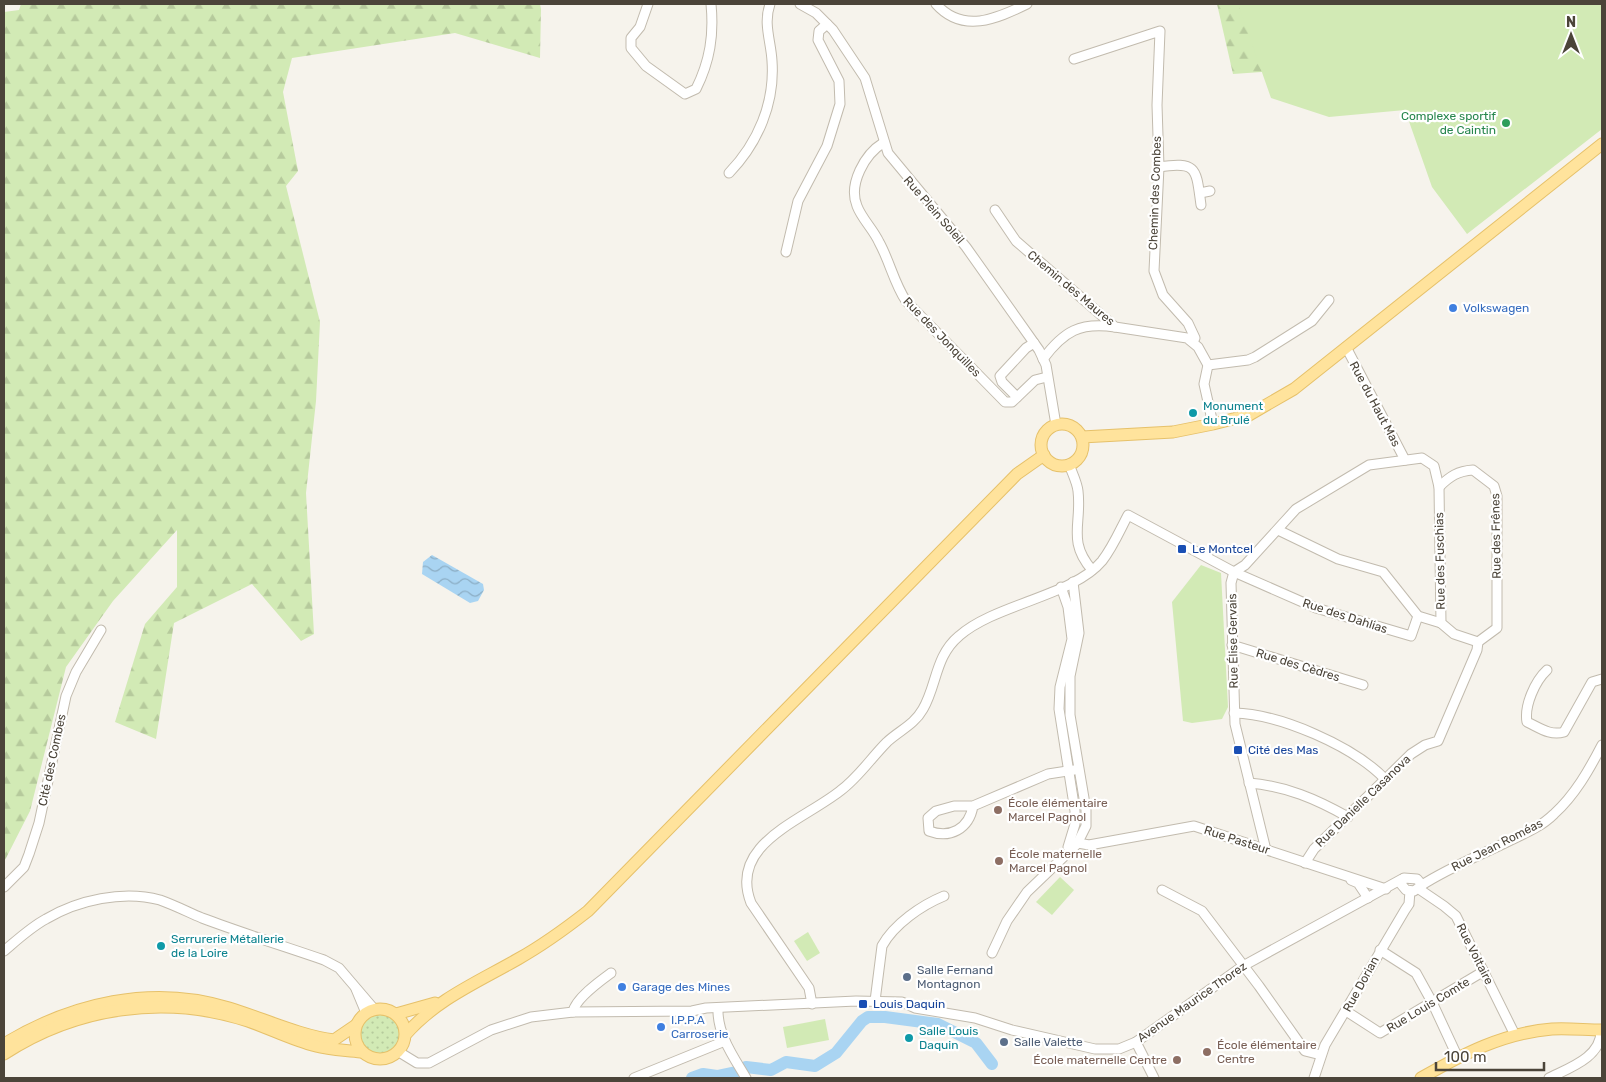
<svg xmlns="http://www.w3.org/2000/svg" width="1606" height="1082" font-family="Rubik,sans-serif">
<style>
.grass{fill:url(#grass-dots)}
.forest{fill:url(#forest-firs)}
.garden{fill:#d2eab5}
.water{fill:url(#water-waves)}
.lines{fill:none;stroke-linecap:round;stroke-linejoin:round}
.river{stroke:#a9d4f2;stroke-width:12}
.minor-casing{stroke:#c2bbae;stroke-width:11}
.major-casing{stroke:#e6c16a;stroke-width:13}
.minor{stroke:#fff;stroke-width:9}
.major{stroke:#ffe39c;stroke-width:11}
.leisure-dot{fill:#2e9e5b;stroke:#fff;stroke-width:2}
.shop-dot{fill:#3f7fe0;stroke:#fff;stroke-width:2}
.culture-dot{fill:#0f9aa8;stroke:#fff;stroke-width:2}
.transit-dot{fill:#1a4fb4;stroke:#fff;stroke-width:2}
.education-dot{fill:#8d6e63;stroke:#fff;stroke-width:2}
.service-dot{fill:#5c6f8a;stroke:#fff;stroke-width:2}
.labels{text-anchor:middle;stroke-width:4.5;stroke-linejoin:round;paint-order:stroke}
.leisure-label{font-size:12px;fill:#27864d;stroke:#fff;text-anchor:end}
.street-label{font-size:12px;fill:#4b4439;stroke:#fff}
.shop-label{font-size:12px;fill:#366cbe;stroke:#fff;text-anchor:start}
.culture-label{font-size:12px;fill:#0d838f;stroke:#fff;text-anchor:start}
.transit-label{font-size:12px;fill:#164399;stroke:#fff;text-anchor:start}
.education-label{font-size:12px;fill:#785e54;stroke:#fff;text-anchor:start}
.service-label{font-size:12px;fill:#4e5e75;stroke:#fff;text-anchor:start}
</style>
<defs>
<pattern id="grass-dots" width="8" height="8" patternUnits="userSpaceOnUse" patternTransform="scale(1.25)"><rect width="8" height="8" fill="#d2eab5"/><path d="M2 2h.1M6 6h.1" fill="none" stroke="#b6ca9c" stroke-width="1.8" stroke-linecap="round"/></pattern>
<pattern id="forest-firs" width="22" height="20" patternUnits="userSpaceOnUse" patternTransform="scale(1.25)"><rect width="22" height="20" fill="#d2eab5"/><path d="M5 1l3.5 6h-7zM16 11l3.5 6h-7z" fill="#b6ca9c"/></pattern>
<pattern id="water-waves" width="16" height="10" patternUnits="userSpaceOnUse" patternTransform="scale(1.25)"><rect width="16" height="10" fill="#a9d4f2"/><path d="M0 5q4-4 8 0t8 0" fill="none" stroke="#8caec5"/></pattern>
</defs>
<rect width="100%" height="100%" fill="#f6f3ec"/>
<!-- grass -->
<circle class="grass" cx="380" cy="1034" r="22"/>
<!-- forest -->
<g class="forest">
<path d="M21,4H540L541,9L540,58L455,33L292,58L283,92L298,171L286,186L320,322L316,401L306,493L314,634L301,641L252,584L174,623L156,739L115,722L145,624L177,587V530L113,601L66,667L30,811L4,862V12L19,10Z"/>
<path d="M1217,4H1294L1277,71L1233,74Z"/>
</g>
<!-- garden -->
<g class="garden">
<path d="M1238,4H1602V129L1467,234L1432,187L1405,110L1329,117L1271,98Z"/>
<path d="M1201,565L1221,573L1228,707L1222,719L1192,723L1183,721L1172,602Z"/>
<path d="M1060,877L1074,890L1052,915L1036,902Z"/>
<path d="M808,932L820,953L807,961L794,941Z"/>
<path d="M825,1019L829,1040L787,1048L783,1027Z"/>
</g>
<!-- water -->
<path class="water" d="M432,555L483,584L484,590L478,601L470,603L422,574L423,562Z"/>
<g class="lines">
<!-- river -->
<g class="river">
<path d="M746,1067L771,1070L786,1062L815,1066L836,1053L862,1021L868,1017H885L938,1024L976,1043L992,1064"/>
<path d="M692,1078L703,1074L717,1076L736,1072"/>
</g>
<defs>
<g id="minor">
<path d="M648,4L640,27L631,38V48L646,66L685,94L696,89C710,61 714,35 711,4"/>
<path d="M800,4L816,13L833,30L865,78L888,153L966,247L1039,350L1046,365L1056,425"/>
<path d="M936,4C963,34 996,19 1027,4"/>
<path d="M1074,59L1160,31L1157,105L1159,167L1154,271L1163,295L1188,323L1195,338L1193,342"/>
<path d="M883,143C865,154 848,184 857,206C862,219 873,229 879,242C890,262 894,283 906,301L1005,402H1012L1035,380L1047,377"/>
<path d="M1159,167C1198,161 1196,169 1201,205"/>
<path d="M729,173C758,143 775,103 772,61C771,41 763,24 770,4"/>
<path d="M1200,193L1210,191"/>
<path d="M995,210L1016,241L1115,327L1187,338L1198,347L1208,365L1204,384L1213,424"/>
<path d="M786,252L798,201L827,146L840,104L839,81L818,40L819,31L827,24"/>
<path d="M1346,347L1405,460"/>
<path d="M1043,359C1064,331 1080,322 1115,327"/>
<path d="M1208,365L1248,360L1255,357L1312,321L1329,300"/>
<path d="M1017,397L1002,382L1000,376L1026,348L1034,343"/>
<path d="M1069,464C1072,473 1077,482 1078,491C1082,524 1067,541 1092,570"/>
<path d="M1439,487C1450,476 1458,471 1473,470L1494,486L1497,496V628L1478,642"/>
<path d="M1278,530L1338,559L1383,572L1418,616L1441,623"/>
<path d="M1061,587L1068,607L1072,639L1060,687L1059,709L1075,811V824L1068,847"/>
<path d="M1232,645L1363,685"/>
<path d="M1547,670C1535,681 1524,706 1527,722C1540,728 1550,736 1564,732L1592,682L1602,679"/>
<path d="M1234,713C1280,714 1353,746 1385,779"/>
<path d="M1249,783C1286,786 1316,799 1348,817"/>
<path d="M973,806C969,829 950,839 929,831L928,818L936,811L954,806H973L1048,774L1074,770"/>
<path d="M1073,842L1089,845L1194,826L1386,889"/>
<path d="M1266,850L1235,724L1231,583L1234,572L1245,565L1296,509L1369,465L1422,458L1434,466L1439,487L1441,623L1454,634L1478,642"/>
<path d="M1305,863L1314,849L1411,754L1425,745L1438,741L1477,650L1478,642"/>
<path d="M1404,878L1417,879L1422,885L1414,891L1406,890L1401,884Z"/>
<path d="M1351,880L1358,883L1368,898"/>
<path d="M1422,885C1450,867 1481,855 1511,840C1526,833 1542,826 1554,814C1575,795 1589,770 1602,745"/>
<path d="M4,887L24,867L29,854L39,823L66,696L76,672L101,630"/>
<path d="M1419,889L1444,906L1456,916L1515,1035"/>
<path d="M1162,890L1202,911L1259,986L1305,1051L1321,1055"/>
<path d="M1380,950L1416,973L1432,1002L1458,1058"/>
<path d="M4,951C17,940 31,927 46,919C78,900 123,890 160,900C174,905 188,912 202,918C242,933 283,946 324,960L339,968L374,1009"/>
<path d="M992,953L1007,921L1027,892L1077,844L1086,826V810L1070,715V676L1079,633L1073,582"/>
<path d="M356,989L366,1013"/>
<path d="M875,1001L882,946C894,924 922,905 944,896"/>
<path d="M812,1004L809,988L751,903C728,844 802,821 840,791C858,778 871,758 887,742C900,730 914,725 923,709C937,685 935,656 959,636C995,604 1073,596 1102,561C1113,547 1120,530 1128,515L1234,572L1316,608L1411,636L1418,616"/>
<path d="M718,1008C717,1034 733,1056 746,1078"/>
<path d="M1346,1011L1380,1033L1484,971"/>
<path d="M573,1012C575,999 600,981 611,973"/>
<path d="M1136,1042L1154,1078"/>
<path d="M399,1052L417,1063H429L491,1030L531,1017L573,1012L692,1011L706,1008L856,1001L902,1002L915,1008L975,1018L1012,1030L1095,1049H1119L1136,1042L1243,966L1402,879"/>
<path d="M634,1078L725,1041"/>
<path d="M1314,1078L1325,1045L1405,910L1409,904L1410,891"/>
<path d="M1549,1078C1569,1068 1602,1057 1601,1030"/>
</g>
<g id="major">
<circle cx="1062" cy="445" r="21"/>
<path d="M1082,437L1173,432L1213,424L1249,415L1294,389L1602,144"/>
<circle cx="380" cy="1034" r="25"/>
<path d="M396,1014L435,1003"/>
<path d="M406,1034C437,999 478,982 518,959C543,945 565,929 588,911L1017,474L1044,455"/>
<path d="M4,1044C72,1003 152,984 229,1008C262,1018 301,1036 334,1040L356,1025"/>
<path d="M4,1054C76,1007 165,994 248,1021C271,1029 292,1040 316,1046C330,1050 346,1050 361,1052"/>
<path d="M1421,1078C1463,1054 1503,1033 1552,1029C1569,1028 1586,1030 1602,1030"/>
</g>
</defs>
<!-- minor casing -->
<use href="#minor" class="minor-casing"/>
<!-- major casing -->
<use href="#major" class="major-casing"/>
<!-- minor -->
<use href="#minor" class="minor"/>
<!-- major -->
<use href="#major" class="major"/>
</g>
<!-- markers -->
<circle class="leisure-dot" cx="1506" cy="123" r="5"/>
<g class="shop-dot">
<circle cx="1453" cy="308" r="5"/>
<circle cx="622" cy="987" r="5"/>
<circle cx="661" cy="1027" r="5"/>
</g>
<g class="culture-dot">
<circle cx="1193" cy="413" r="5"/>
<circle cx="161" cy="946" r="5"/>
<circle cx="909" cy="1038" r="5"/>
</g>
<g class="transit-dot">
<rect x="1177" y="544" width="10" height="10" rx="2.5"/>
<rect x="1233" y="745" width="10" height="10" rx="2.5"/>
<rect x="858" y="999" width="10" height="10" rx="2.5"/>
</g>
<g class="education-dot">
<circle cx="998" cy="810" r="5"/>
<circle cx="999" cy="861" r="5"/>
<circle cx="1207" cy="1052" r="5"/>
<circle cx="1177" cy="1060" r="5"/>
</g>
<g class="service-dot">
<circle cx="907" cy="977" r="5"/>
<circle cx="1004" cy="1042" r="5"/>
</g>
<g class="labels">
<!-- leisure labels -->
<g class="leisure-label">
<text x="1496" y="120">Complexe sportif<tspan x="1496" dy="14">de Caintin</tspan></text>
</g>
<!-- street labels -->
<g class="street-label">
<text transform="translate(1155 193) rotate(-88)" y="4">Chemin des Combes</text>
<text transform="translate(934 210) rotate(49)" y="4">Rue Plein Soleil</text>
<text transform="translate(1071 288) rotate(40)" y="4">Chemin des Maures</text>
<text transform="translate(942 337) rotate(46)" y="4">Rue des Jonquilles</text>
<text transform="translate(1375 404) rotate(62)" y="4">Rue du Haut Mas</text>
<text transform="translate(1496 536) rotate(-91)" y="4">Rue des Frênes</text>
<text transform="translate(1440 561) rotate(-91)" y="4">Rue des Fuschias</text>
<text transform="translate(1345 616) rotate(18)" y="4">Rue des Dahlias</text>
<text transform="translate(1233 641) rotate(-91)" y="4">Rue Élise Gervais</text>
<text transform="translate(1298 665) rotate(17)" y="4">Rue des Cèdres</text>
<text transform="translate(52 760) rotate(-78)" y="4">Cité des Combes</text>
<text transform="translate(1363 801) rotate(-44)" y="4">Rue Danielle Casanova</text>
<text transform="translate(1237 840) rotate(18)" y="4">Rue Pasteur</text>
<text transform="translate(1497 845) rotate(-27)" y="4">Rue Jean Roméas</text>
<text transform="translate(1475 954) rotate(63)" y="4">Rue Voltaire</text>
<text transform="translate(1361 984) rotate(-61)" y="4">Rue Dorian</text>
<text transform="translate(1192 1002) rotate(-35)" y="4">Avenue Maurice Thorez</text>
<text transform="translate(1428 1005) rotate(-31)" y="4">Rue Louis Comte</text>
</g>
<!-- shop labels -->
<g class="shop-label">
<text x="1463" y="312">Volkswagen</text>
<text x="632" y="991">Garage des Mines</text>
<text x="671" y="1024">I.P.P.A<tspan x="671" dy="14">Carroserie</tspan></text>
</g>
<!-- culture labels -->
<g class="culture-label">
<text x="1203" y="410">Monument<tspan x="1203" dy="14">du Brulé</tspan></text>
<text x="171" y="943">Serrurerie Métallerie<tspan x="171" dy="14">de la Loire</tspan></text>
<text x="919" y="1035">Salle Louis<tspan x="919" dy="14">Daquin</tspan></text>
</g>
<!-- transit labels -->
<g class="transit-label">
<text x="1192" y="553">Le Montcel</text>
<text x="1248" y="754">Cité des Mas</text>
<text x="873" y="1008">Louis Daquin</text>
</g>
<!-- education labels -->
<g class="education-label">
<text x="1008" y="807">École élémentaire<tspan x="1008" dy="14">Marcel Pagnol</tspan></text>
<text x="1009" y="858">École maternelle<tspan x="1009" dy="14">Marcel Pagnol</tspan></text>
<text x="1217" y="1049">École élémentaire<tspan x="1217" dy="14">Centre</tspan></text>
<text x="1167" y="1064" text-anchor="end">École maternelle Centre</text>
</g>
<!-- service labels -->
<g class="service-label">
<text x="917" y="974">Salle Fernand<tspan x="917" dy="14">Montagnon</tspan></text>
<text x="1014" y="1046">Salle Valette</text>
</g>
</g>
<!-- border -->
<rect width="1606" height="1082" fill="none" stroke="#4b4439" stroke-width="10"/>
<!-- north arrow -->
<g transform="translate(1571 35)" stroke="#ffffff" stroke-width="4" paint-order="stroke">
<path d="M0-4L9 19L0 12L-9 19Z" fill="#4b4439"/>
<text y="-8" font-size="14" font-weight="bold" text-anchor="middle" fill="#4b4439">N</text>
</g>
<!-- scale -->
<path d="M1436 1062v8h108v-8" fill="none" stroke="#4b4439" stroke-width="2.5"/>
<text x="1444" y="1062" font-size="15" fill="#4b4439" stroke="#ffffff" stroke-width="4" paint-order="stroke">100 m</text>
</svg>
